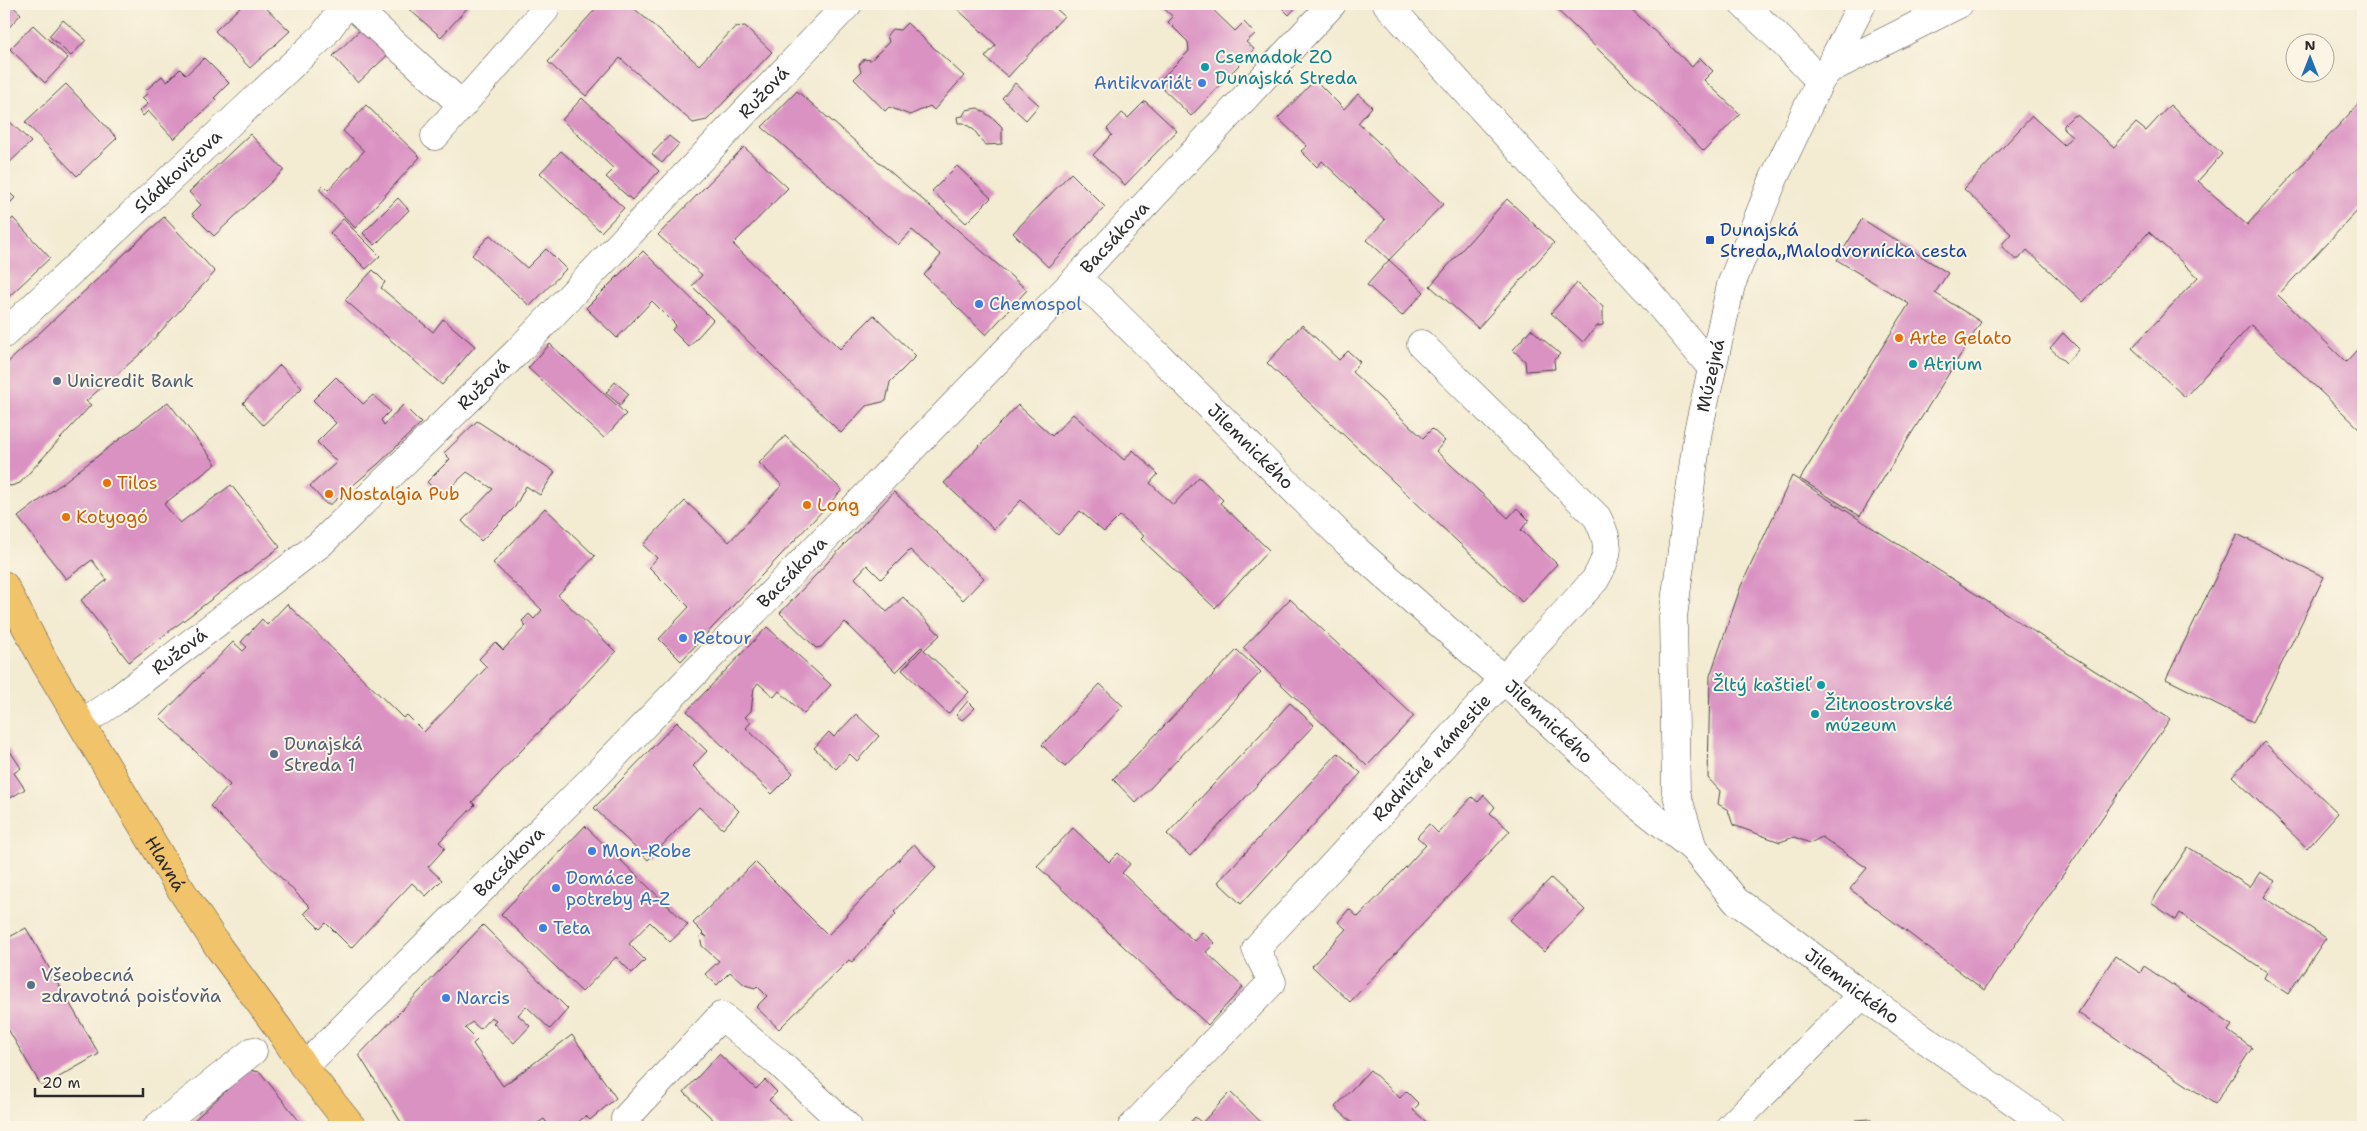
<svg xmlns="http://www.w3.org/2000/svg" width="2367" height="1131" viewBox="0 0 2367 1131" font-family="'Shantell Sans',sans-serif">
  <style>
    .building { fill: #da92c3 }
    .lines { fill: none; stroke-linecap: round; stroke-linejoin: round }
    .minor-casing { stroke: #494844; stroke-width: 29 }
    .major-casing { stroke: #494844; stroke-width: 29 }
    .minor { stroke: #fff; stroke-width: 28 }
    .major { stroke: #f1c36a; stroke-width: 28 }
    .culture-dot { fill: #0f9aa8; stroke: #fcf5e5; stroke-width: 2 }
    .shop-dot { fill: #3f7fe0; stroke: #fcf5e5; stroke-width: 2 }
    .transit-dot { fill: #1a4fb4; stroke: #fcf5e5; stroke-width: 2 }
    .food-dot { fill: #e8710a; stroke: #fcf5e5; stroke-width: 2 }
    .service-dot { fill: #5c6f8a; stroke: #fcf5e5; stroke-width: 2 }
    .labels { text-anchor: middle; stroke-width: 4; stroke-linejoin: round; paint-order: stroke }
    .culture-label { font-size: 18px; fill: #0d838f; stroke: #fcf5e5; text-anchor: start }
    .shop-label { font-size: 18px; fill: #366cbe; stroke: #fcf5e5; text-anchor: start }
    .street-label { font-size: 18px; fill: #2b2b2b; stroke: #fcf5e5 }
    .transit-label { font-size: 18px; fill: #164399; stroke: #fcf5e5; text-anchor: start }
    .food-label { font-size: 18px; fill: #c56008; stroke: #fcf5e5; text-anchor: start }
    .service-label { font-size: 18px; fill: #4e5e75; stroke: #fcf5e5; text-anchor: start }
  </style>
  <rect width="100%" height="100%" fill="#fcf5e5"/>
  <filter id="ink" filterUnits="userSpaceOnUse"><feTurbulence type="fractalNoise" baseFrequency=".02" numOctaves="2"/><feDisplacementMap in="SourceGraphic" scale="10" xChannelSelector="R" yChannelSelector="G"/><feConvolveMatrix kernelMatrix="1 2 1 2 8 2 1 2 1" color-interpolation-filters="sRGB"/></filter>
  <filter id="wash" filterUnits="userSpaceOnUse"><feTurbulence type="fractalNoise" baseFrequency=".0096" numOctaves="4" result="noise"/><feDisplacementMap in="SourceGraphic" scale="20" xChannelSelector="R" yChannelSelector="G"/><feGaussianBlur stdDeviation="1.12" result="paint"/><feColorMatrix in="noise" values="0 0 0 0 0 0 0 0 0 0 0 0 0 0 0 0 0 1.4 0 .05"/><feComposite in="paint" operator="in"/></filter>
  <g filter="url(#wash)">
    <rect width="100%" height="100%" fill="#f3ebd2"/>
    <g id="blocks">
      <path class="building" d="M4 4H10L21 14 4 33Z
        M243 4H262L290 31 250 68 215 31Z
        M403 4H471L441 37Z
        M600 4H629L699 65 735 27 745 26 772 52 707 120 693 123 620 58 586 96 548 62Z
        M952 4H1051L1064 16 1008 77 985 57 996 45Z
        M1159 4H1207L1235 31 1244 22 1255 34 1246 42 1254 49 1191 116 1157 83 1189 51 1188 42 1168 22 1173 17Z
        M1278 4H1299L1289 15Z
        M1551 4H1626L1692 67 1700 58 1713 71 1704 80 1740 114 1704 151Z
        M63 20 86 40 71 56 49 36Z
        M907 23 964 76 934 110 930 106 910 115 889 107 885 111 854 79 861 72 859 65 864 59 871 60 889 42 887 35 892 29 900 30Z
        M33 25 68 58 45 83 10 49Z
        M360 30 392 51 358 83 333 56Z
        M204 58 229 83 214 98 216 100 174 139 148 111 143 116 139 111 148 104 142 98 147 94 145 91 162 76 167 82 180 69 186 75Z
        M1315 80 1344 109 1358 94 1372 107 1358 123 1443 204 1389 260 1367 240 1385 220 1322 161 1317 167 1301 151 1307 146 1278 118Z
        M1015 83 1039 105 1026 120 1002 98Z
        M66 84 117 138 77 176 25 122Z
        M797 91 1027 290 986 335 924 275 941 255 912 230 898 245 762 127Z
        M582 98 659 171 632 200 606 177 614 169 562 120Z
        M2363 99V205L2278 295 2346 362 2363 343V432L2251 325 2185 397 2132 348 2198 277 2149 232 2083 302 2027 250 2019 259H2015L2002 247 2003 243 2011 234 1964 189 2032 116 2064 145 2072 136 2064 129V125L2073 116 2077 115 2114 147 2136 123 2146 131 2170 105 2222 154 2198 181 2247 225Z
        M1145 101 1177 131 1125 185 1093 155 1112 135 1107 129 1122 113 1128 118Z
        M366 105 420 157 355 228 319 189 323 185 328 190 364 151 343 131Z
        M978 108 994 119 1002 127V144L985 145 974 130 964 123H958L957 117 963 116 966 110Z
        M4 116 31 142 4 168Z
        M250 134 284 170 214 236 192 214 201 205 189 192Z
        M669 136 679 144 662 163 652 154Z
        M744 147 788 188 733 244 840 349 874 315 916 356 890 382 886 401 866 406 841 433 692 286 702 275 658 235Z
        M561 151 624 208 601 232 540 173Z
        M957 166 991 198 966 223 932 191Z
        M1071 173 1105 207 1048 267 1013 233Z
        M4 187 15 198 4 209Z
        M398 198 409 210 375 245 363 233Z
        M1507 199 1554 243 1478 328 1430 286Z
        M164 217 215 272 139 355 86 401 91 405 20 483 11 486 7 485 4 482V366Z
        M13 218 50 258 4 301V226Z
        M343 219 380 256 366 269 330 233Z
        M1862 219 1948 273 1935 293 1981 322 1860 516 1800 479 1909 304 1837 260Z
        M490 235 527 268 546 249 566 269 530 306 472 255Z
        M643 251 713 320 689 347 672 330 676 325 652 301 617 338 586 308Z
        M1389 260 1424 292 1402 316 1367 285Z
        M373 270 385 282 381 288 433 332 443 319 475 346 442 385 345 300Z
        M1577 283 1603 307V325L1597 326 1583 342 1551 313Z
        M1302 325 1339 360 1348 351 1360 362 1352 372 1423 438 1432 429 1445 441 1436 451 1508 518 1517 508 1529 520 1521 530 1557 564 1522 602 1267 363Z
        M1531 329 1560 354 1554 360 1555 369 1526 371 1525 361 1513 350Z
        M2063 333 2079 349 2066 363 2050 348Z
        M550 344 626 414 604 438 528 368Z
        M280 365 302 388 263 425 243 403Z
        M336 377 363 404 373 395 390 411 381 420 384 425 403 405 421 423 378 464 331 504H326L310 486 337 462 317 442 336 423 313 400Z
        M615 382 629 394 620 405 606 393Z
        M168 402 216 464 164 504 172 514 180 523 231 485 280 547 129 662 81 600 107 580 92 560 66 579 18 517Z
        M1018 405 1052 436 1073 414 1124 460 1133 450 1158 474 1150 483 1173 505 1199 477 1223 500 1220 503 1269 550 1215 608 1141 539 1144 536 1120 516 1104 532 1080 511 1058 535 1021 500 994 529 944 483Z
        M477 421 555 472 540 495 526 486 515 507 481 541 462 521 493 489 467 472 441 496 427 482 450 459 444 453Z
        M785 436 842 490 681 661 659 639 689 607 649 567 657 558 643 545 685 501 729 542 782 485 759 463Z
        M1792 476 2170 719 1984 990 1850 889 1867 868 1822 837 1810 843 1794 837 1780 842 1733 825 1728 810 1718 804 1720 791 1708 778 1710 676 1741 586Z
        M894 492 984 578 963 600 910 550 881 579 867 565 855 578 887 612 903 597 940 635 924 650 969 692 948 714 902 670 923 648 921 647 896 672 845 622 821 647 816 648 780 613Z
        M545 508 595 556 558 595 616 652 472 802 475 805 439 842 445 848 428 867 442 880 426 896 412 883 351 948 326 923 320 929 304 913 310 907 210 806 230 785 160 717 233 642 243 651 247 647 241 642 262 619 267 625 287 604 403 718 407 715 424 732 487 667 479 659 495 642 503 650 526 626 522 621 529 614 534 619 542 610 493 563Z
        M2237 534 2324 577 2253 722 2166 679Z
        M1290 599 1414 716 1367 766 1243 648Z
        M767 627 831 685 804 714 779 691 774 697 758 683 754 688 751 711 745 717 751 722 746 728 793 773 772 794 687 711Z
        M1237 650 1261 672 1136 803 1113 779Z
        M1100 684 1123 706 1065 767 1042 745Z
        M968 701 975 708 962 720 956 715Z
        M1290 703 1314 725 1190 856 1167 834Z
        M856 714 879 736 857 761 850 754 836 769 814 748 829 732 834 737Z
        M677 722 707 751 693 766 739 811 723 829 699 807 648 860 594 808Z
        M2264 742 2338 813 2307 848 2232 776Z
        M8 748 21 768 14 773 25 789 4 802V751Z
        M1338 753 1361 773 1241 904 1218 882Z
        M1484 795 1495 807 1490 813 1510 831 1350 1002 1312 966 1346 929 1338 922 1349 909 1358 917 1392 882 1426 845 1417 837 1429 824 1438 833 1472 797 1478 802Z
        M585 826 688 925 670 942 650 922 629 944 645 960 632 973 616 957 582 992 501 914Z
        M1073 828 1109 862 1118 853 1130 864 1122 873 1194 941 1202 932 1215 943 1206 952 1243 987 1208 1025 1037 866Z
        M914 844 936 868 894 912 896 914 852 962 849 960 779 1029 756 1007 767 996 757 986 755 988 745 985 730 972 717 985 705 974 719 961 702 946 700 936 702 934 707 937 693 923 755 862 828 935Z
        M2188 847 2250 887 2260 872 2275 881 2264 897 2326 938 2288 994 2264 978 2267 972 2180 913 2176 920 2151 903Z
        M1551 878 1585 910 1544 952 1510 920Z
        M483 925 568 1009 550 1029 526 1006 518 1015 530 1026 514 1043 493 1023 496 1020 491 1017 480 1029 472 1022 465 1028 477 1040 473 1044 503 1086 572 1035 616 1098 590 1120 586 1116 571 1127H550L544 1119 532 1127H404L359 1055Z
        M26 928 99 1054 42 1087 8 1029 4 1032V940Z
        M2115 956 2140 973 2144 966 2232 1025 2228 1031 2252 1048 2215 1104 2078 1013Z
        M719 1054 756 1089 765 1080 777 1092 769 1100 797 1127H721L684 1092Z
        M248 1070 260 1072 304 1127H187Z
        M1370 1070 1400 1098 1406 1091 1419 1104 1413 1110 1432 1127H1357L1335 1107Z
        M1230 1092 1266 1127H1186L1195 1117 1202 1123Z
        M1871 1119 1872 1123 1877 1127H1854L1856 1120Z"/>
    </g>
  </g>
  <g filter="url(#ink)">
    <use href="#blocks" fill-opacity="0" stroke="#494844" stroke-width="1"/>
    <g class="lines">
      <defs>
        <g id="minor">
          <path d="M351 4 462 105"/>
          <path d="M1387 4 1646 289 1711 367"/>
          <path d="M1743 4 1780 39 1820 81"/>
          <path d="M1828 70 1862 4"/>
          <path d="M435 136 545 10"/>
          <path id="s1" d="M1076 279 1100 298 1347 542 1504 680 1637 804 1693 848 1736 901 1778 930 1862 995 2050 1127"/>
          <path id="s2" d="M4 334 323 36 346 4"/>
          <path id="s3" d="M82 723 115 701 320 544 518 351 848 4"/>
          <path id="s4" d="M1693 848 1676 792 1673 617 1698 431 1731 285 1774 178 1820 81 1828 70 1959 4"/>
          <path id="s5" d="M304 1067 589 782 1076 279 1332 4"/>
          <path d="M157 1127 253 1051"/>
          <path d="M627 1127 625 1119 721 1016 779 1063 848 1127"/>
          <path id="s6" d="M1132 1127 1272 982 1256 949 1595 580C1610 554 1611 544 1597 517L1421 344"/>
          <path d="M1730 1127 1862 995"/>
        </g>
        <g id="major">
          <path id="s7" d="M4 585 45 663 176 882 219 948 279 1029 304 1067 352 1127"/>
        </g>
      </defs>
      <use href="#minor" class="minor-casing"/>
      <use href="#major" class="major-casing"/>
      <use href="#minor" class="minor"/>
      <use href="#major" class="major"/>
    </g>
  </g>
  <g class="culture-dot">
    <circle cx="1205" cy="67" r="5"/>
    <circle cx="1913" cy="364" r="5"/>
    <circle cx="1821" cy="685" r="5"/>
    <circle cx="1815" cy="714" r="5"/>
  </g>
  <g class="shop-dot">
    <circle cx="1202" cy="83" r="5"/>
    <circle cx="979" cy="304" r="5"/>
    <circle cx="683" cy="638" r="5"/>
    <circle cx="592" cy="851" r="5"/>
    <circle cx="556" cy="888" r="5"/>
    <circle cx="543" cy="928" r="5"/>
    <circle cx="446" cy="998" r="5"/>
  </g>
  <rect class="transit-dot" x="1705" y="235" width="10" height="10" rx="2.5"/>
  <g class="food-dot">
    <circle cx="1899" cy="338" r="5"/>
    <circle cx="107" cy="483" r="5"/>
    <circle cx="329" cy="494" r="5"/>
    <circle cx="807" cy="505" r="5"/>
    <circle cx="66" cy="517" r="5"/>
  </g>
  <g class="service-dot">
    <circle cx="57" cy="381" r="5"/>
    <circle cx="274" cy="754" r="5"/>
    <circle cx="31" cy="985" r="5"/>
  </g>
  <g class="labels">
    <g class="culture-label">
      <text x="1215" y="63">Csemadok ZO<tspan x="1215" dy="21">Dunajská Streda</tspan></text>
      <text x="1923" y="370">Atrium</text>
      <text x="1811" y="691" text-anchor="end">Žltý kaštieľ</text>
      <text x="1825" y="710">Žitnoostrovské<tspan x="1825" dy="21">múzeum</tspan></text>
    </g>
    <g class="shop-label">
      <text x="1192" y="89" text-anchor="end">Antikvariát</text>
      <text x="989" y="310">Chemospol</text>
      <text x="693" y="644">Retour</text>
      <text x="602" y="857">Mon-Robe</text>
      <text x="566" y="884">Domáce<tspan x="566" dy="21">potreby A-Z</tspan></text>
      <text x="553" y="934">Teta</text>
      <text x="456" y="1004">Narcis</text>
    </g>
    <g class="street-label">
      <text dy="6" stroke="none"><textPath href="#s3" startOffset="931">Ružová</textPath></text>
      <text dy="6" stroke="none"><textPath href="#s2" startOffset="238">Sládkovičova</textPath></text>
      <text dy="6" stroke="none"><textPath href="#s5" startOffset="1160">Bacsákova</textPath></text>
      <text dy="6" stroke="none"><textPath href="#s4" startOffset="478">Múzejná</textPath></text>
      <text dy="6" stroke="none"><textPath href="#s3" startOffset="526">Ružová</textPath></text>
      <text dy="6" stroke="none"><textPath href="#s1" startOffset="242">Jilemnického</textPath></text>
      <text dy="6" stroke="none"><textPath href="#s5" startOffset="695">Bacsákova</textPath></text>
      <text dy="6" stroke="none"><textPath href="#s3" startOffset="121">Ružová</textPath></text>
      <text dy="6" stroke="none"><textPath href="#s1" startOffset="648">Jilemnického</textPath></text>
      <text dy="6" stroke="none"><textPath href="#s6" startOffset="498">Radničné námestie</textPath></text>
      <text dy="6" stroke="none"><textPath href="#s5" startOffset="290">Bacsákova</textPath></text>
      <text dy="6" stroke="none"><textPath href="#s7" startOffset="322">Hlavná</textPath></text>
      <text dy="6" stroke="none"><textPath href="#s1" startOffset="1052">Jilemnického</textPath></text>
    </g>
    <g class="transit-label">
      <text x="1720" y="236">Dunajská<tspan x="1720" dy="21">Streda,,Malodvornícka cesta</tspan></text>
    </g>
    <g class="food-label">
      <text x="1909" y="344">Arte Gelato</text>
      <text x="117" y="489">Tilos</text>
      <text x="339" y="500">Nostalgia Pub</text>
      <text x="817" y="511">Long</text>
      <text x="76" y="523">Kotyogó</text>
    </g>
    <g class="service-label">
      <text x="67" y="387">Unicredit Bank</text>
      <text x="284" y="750">Dunajská<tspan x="284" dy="21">Streda 1</tspan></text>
      <text x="41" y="981">Všeobecná<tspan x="41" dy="21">zdravotná poisťovňa</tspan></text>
    </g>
  </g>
  <rect width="2367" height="1131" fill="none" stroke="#fcf5e5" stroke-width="20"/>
  <g transform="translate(2310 58)"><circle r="24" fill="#fcf5e5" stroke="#a8a49b"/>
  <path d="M0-4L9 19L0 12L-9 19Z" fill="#1f6fb2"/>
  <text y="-8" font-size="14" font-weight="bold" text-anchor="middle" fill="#2b2b2b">N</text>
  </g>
  <path d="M35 1088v8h108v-8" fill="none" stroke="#2b2b2b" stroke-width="2.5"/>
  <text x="42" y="1088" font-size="15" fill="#2b2b2b" stroke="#fcf5e5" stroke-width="4" paint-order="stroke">20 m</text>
</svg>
